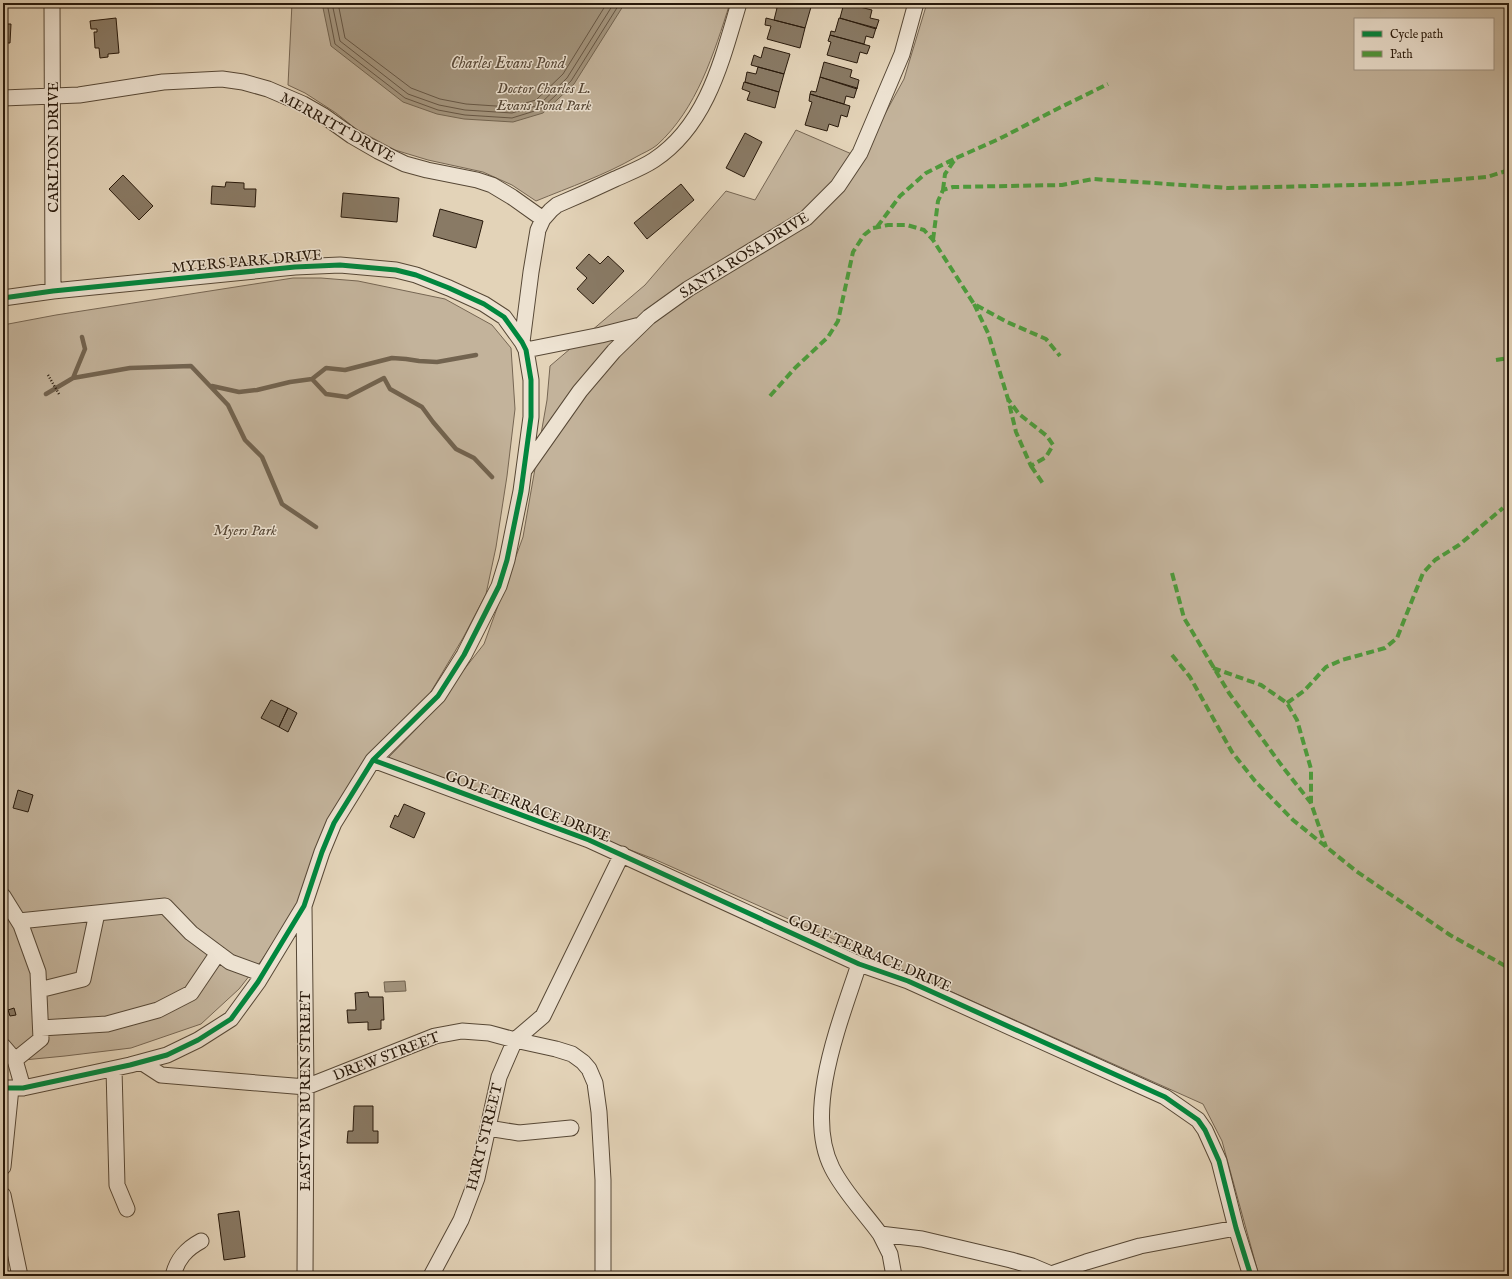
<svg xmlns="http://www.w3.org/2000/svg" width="1512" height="1279" viewBox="0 0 1512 1279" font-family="'IM FELL English',serif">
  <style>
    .green { fill: #c3b39b; stroke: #766653; fill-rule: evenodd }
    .water { fill: #a3947d; stroke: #72634f }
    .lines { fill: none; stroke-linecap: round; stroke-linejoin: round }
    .shore { stroke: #665644; stroke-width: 1 }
    .stream { stroke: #72634f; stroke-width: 4.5 }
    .building { fill: #897a65; stroke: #28190b }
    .minor-casing { stroke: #574836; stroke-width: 17 }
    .path { stroke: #28190b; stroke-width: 2.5; stroke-dasharray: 1 2; stroke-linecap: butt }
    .minor { stroke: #ede2d1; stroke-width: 15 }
    .quiet { stroke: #4e993b; stroke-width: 4; stroke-dasharray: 8 4; stroke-linecap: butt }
    .cycleway-casing { stroke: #ede2d1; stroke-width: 8 }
    .cycleway { stroke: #00873e; stroke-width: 5 }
    .labels { text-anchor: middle; stroke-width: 3; stroke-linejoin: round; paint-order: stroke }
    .park-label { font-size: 15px; font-style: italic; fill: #564736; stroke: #ede2d1 }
    .street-label { font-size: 15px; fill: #28190b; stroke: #ede2d1 }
    .water-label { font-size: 16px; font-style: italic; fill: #594a39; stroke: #ede2d1 }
  </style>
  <rect width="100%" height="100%" fill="#e3d3b8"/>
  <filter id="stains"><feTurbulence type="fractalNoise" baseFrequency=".005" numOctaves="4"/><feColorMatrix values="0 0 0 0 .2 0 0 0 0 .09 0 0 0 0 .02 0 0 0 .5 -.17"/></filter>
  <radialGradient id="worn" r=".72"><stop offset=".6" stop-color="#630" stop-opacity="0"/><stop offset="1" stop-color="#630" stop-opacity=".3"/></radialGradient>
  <path class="green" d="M292 3H730C714 53 697 109 657 145 651 150 643 153 636 157 605 175 570 187 536 201L512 185 483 172 428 160 395 150 356 129 336 113 305 93 288 85Z
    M927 3H1509V1276H1259L1222 1141 1203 1104 654 859 388 758 423 722 484 644 523 537 547 400 550 366 645 285 726 191 755 200 796 130 861 158 904 79ZM1355 19H1493V69H1355Z
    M293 278H321L358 281 445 299 492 325 511 348 515 409 507 476 496 547 486 594 463 638 426 700 381 745 298 905 261 961 239 989 201 1024 131 1048 65 1056 3 1062V325L56 315Z"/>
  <path class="water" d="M322 3H625L574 84 543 113 513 122 464 119 437 114 403 102 331 46Z
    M405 981 406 991 385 992 384 982Z"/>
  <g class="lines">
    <path class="shore" d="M327 3 335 44 405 98 438 110 465 115 512 118 541 109 571 81 620 3
      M332 3 340 41 408 94 439 105 465 110 512 113 539 105 567 78 614 3
      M338 3 345 38 411 88 440 99 466 104 511 107 536 100 563 74 607 3"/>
    <path class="stream" d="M73 378 85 349 82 337
      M312 379 326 394 347 397 384 378 390 389 422 407 433 422 456 449 474 458 492 477
      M212 386 239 392 257 390 290 382 312 379 326 368 345 370 392 358 406 359 419 361 437 362 476 355
      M46 394 73 378 130 368 191 366 228 405 245 440 262 457 282 504 316 527"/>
  </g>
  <path class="building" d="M770 3H797L811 7 805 28 774 20 777 8 769 6Z
    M797 3H812L811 7Z
    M844 3 872 10 870 18 879 20 876 29 840 18Z
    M116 18 119 53 108 54V57L100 58 99 48H95L94 32H97V29H91L90 21Z
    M766 18 805 28 800 48 767 39 771 26 765 25Z
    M839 18 876 28 873 38 866 36 864 44 830 35 831 31 835 32Z
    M3 24H11L10 43H3Z
    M830 35 870 46 867 54 860 52 857 63 827 55 831 42 828 41Z
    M764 47 790 54 784 74 751 65 754 55 761 58Z
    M824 62 852 70 850 77 859 80 857 89 820 77Z
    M758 67 784 74 779 92 745 82 747 72 756 74Z
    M820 77 857 88 854 98 846 96 844 104 810 94 811 91 816 92Z
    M744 82 779 92 775 108 747 100 750 92 742 89Z
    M810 94 850 106 847 117 841 115 838 127 829 124 827 131 805 125 812 102 809 101Z
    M745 133 762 142 744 177 726 168Z
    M3 147H5V172H3Z
    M123 175 153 206 139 220 109 189Z
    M226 182 244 183V189H256L255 207 211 204 212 186 225 187Z
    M681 184 694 200 647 239 634 223Z
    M343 193 399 198 397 222 341 217Z
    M440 209 483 221 476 248 433 236Z
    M589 254 600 264 608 256 624 271 593 304 577 289 587 278 576 268Z
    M271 700 288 708 279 727 261 718Z
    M288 708 297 713 288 732 279 727Z
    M18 790 33 795 28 812 13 808Z
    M404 804 425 813 414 838 390 827 395 815 398 817Z
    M368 992 369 997H383L384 1020H381V1029L368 1030V1022L348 1023 347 1010H356L355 993Z
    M14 1008 16 1015 10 1016 8 1010Z
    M354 1106H373V1131H378V1143H347L348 1131H353Z
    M239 1211 245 1257 224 1260 218 1214Z"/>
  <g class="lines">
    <defs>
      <path id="minor" d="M52 3 53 291
        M3 98 79 95 163 82 222 79 243 82 268 89 303 104 324 116 352 136 378 151 405 164 427 170 477 180 492 185 512 197 543 219
        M3 298 53 291 295 267 340 265 396 270 416 275 449 288 484 304 504 317 522 342 526 350 531 380V417L521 491 507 560 499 586 464 655 438 696 373 760 334 823 322 852 304 906 258 982 231 1019 198 1040 167 1055 130 1065 23 1088H3
        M522 342 531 272 538 230 543 219 551 210 557 205C576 197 596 188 615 179 628 173 642 168 654 160 707 125 722 60 739 3
        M526 350 601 335 640 325
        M525 469 580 391 614 351 649 317 688 289 806 218 838 186 860 153 902 54 916 3
        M373 760 589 840 859 964 908 981 1165 1097 1198 1120 1205 1130 1219 1161 1236 1228 1251 1276
        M3 896 21 925 38 972 41 1039 15 1060
        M304 907 306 1087 305 1276
        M19 921 165 906 191 933 230 962 263 974
        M859 964C841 1020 803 1111 832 1168 844 1192 864 1212 880 1234L922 1239 1011 1260 1032 1266 1051 1274 1086 1262 1140 1246 1236 1228
        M39 990 83 979 97 913
        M41 1028 107 1024 158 1010 191 993 218 953
        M3 1046 15 1060 23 1088
        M141 1062 161 1075 306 1087 435 1036 462 1031 489 1033 515 1040 556 1049 572 1054 583 1062 589 1069 595 1083 599 1112 603 1180V1276
        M114 1069 117 1185 127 1209
        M488 1128 519 1133 571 1128
        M3 1167 11 1088
        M3 1195 20 1276
        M880 1234 890 1254 894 1276
        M173 1276C177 1259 186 1249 201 1241
        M431 1276 461 1220 477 1178 499 1077 515 1040 543 1016 622 854"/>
    </defs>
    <use href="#minor" class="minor-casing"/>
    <path class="path" d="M48 375 59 394"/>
    <use href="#minor" class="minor"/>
    <path class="quiet" d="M943 190 945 174 956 158 999 139 1059 108 1108 84
      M877 227 900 196 926 173 954 159
      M933 240 938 201 943 190 953 187 1062 185 1093 179 1228 188 1400 184 1487 177 1509 170
      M974 304 988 333 1008 399 1016 432 1031 466 1046 457 1053 445 1047 436 1019 414 1008 399
      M1496 360 1509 358
      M770 396 795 368 828 337 838 321 853 252 864 235 873 228 888 225H907L924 230 933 240 974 304 1007 322 1046 339 1060 356
      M1031 466 1044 485
      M1172 573 1184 618 1229 693 1282 766 1311 803 1326 847
      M1172 655 1190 677 1232 752 1255 781 1293 820 1356 871 1450 935 1509 968
      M1213 668 1261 685 1287 703 1297 720 1311 769V803
      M1287 703 1304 691 1326 667 1342 660 1385 648 1397 638 1423 573 1435 560 1459 545 1503 508"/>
    <defs>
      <path id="cycleway" d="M3 298 53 291 295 267 340 265 396 270 416 275 449 288 484 304 504 317 522 342 526 350 531 380V417L521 491 507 560 499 586 464 655 438 696 373 760 334 823 322 852 304 906 258 982 231 1019 198 1040 167 1055 130 1065 23 1088H3
        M373 760 589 840 859 964 908 981 1165 1097 1198 1120 1205 1130 1219 1161 1236 1228 1251 1276"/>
    </defs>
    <use href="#cycleway" class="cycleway-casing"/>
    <use href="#cycleway" class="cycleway"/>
  </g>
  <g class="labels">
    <g class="park-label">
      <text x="544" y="93">Doctor Charles L.<tspan x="544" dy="17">Evans Pond Park</tspan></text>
      <text x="245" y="535">Myers Park</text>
    </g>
    <g class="street-label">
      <text transform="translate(338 127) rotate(29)" y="5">MERRITT DRIVE</text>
      <text transform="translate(53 147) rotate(-90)" y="5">CARLTON DRIVE</text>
      <text transform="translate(744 255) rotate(-32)" y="5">SANTA ROSA DRIVE</text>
      <text transform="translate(247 261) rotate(-5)" y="5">MYERS PARK DRIVE</text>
      <text transform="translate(528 806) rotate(21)" y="5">GOLF TERRACE DRIVE</text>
      <text transform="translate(870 953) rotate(23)" y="5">GOLF TERRACE DRIVE</text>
      <text transform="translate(386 1056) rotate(-21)" y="5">DREW STREET</text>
      <text transform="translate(305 1091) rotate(-90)" y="5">EAST VAN BUREN STREET</text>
      <text transform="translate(484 1137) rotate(-76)" y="5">HART STREET</text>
    </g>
    <g class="water-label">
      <text x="508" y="68">Charles Evans Pond</text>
    </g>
  </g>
  <rect width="1512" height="1279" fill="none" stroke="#e3d3b8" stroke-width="16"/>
  <rect x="4" y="4" width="1504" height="1271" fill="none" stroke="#28190b" stroke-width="2"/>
  <rect x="8" y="8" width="1496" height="1263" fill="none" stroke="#28190b"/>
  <rect x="1354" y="18" width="140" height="52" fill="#ede2d1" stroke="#9e9282"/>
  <rect x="1362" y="31" width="20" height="6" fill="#00873e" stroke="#9e9282"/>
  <text x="1390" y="38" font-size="12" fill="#28190b">Cycle path</text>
  <rect x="1362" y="51" width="20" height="6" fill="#4e993b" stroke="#9e9282"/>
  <text x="1390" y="58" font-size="12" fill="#28190b">Path</text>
  <rect width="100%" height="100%" filter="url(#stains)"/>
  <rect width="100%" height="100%" fill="url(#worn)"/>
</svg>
